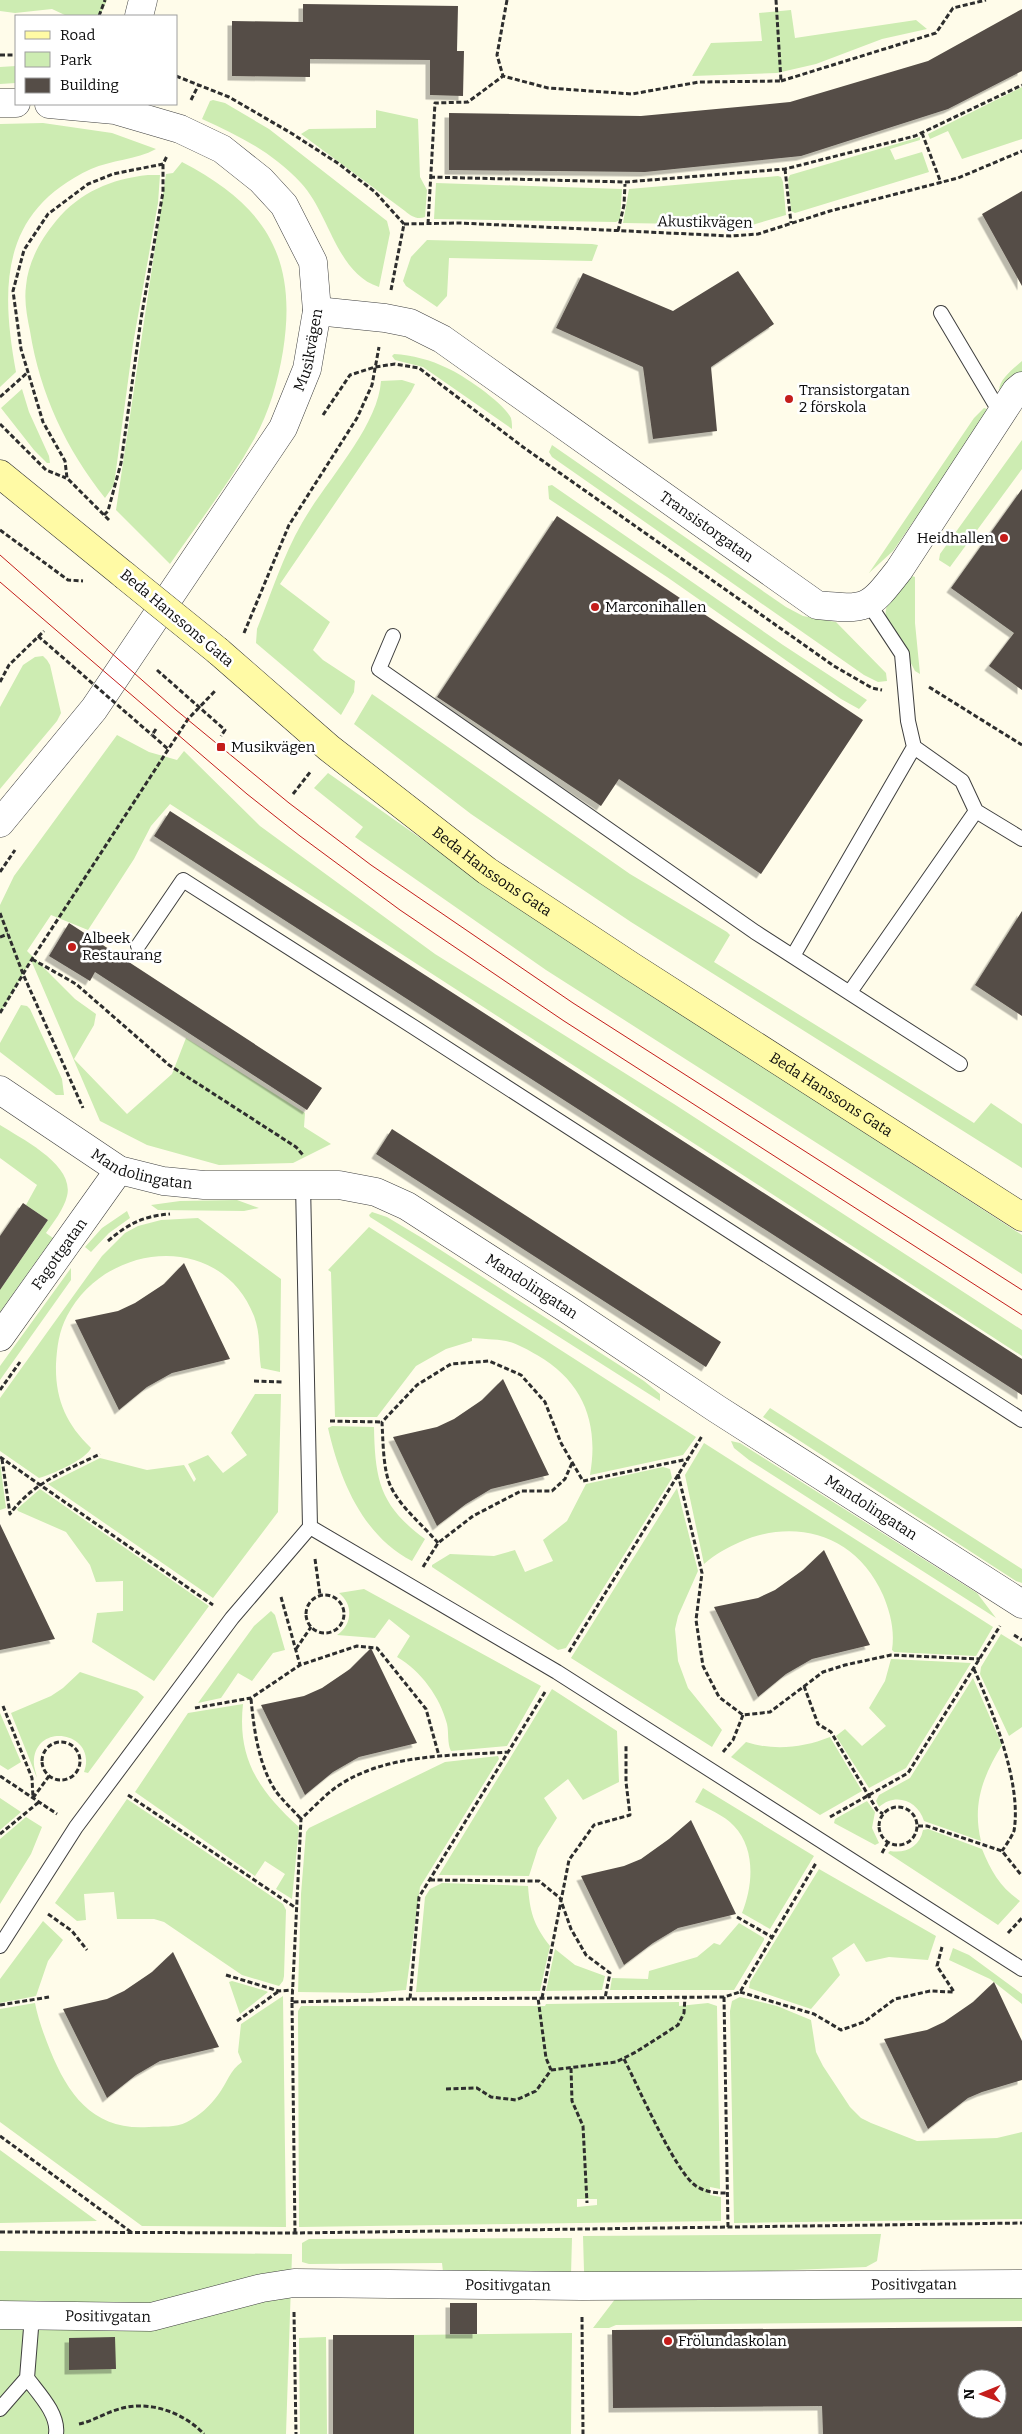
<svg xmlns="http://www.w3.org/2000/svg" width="1022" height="2434" viewBox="0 0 1022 2434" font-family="Bitter,serif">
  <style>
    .green { fill: #cdecb2; fill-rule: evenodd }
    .building { fill: #554d47; fill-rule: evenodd; filter: url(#shadow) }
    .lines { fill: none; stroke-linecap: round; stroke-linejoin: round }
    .lane-casing { stroke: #3f3f3f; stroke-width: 16 }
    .street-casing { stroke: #3f3f3f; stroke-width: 29 }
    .secondary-casing { stroke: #2e2e2e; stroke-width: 29 }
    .path { stroke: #2e2e2e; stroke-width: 3; stroke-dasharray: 5 2.5; stroke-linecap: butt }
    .lane { stroke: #fff; stroke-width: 14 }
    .street { stroke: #fff; stroke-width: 28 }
    .secondary { stroke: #fffaa5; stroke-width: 28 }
    .tram { stroke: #c41d1b; stroke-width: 1 }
    .secondary-bridge-casing { stroke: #2e2e2e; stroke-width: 29; stroke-linecap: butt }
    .path-bridge { stroke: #2e2e2e; stroke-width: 3; stroke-dasharray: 5 2.5; stroke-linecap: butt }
    .secondary-bridge { stroke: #fffaa5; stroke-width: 28 }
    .poi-dot { fill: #c41d1b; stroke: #fff; stroke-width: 2 }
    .labels { text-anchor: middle; stroke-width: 5; stroke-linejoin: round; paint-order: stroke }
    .street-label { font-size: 15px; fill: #0c0c0c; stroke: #fff }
    .poi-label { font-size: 15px; fill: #0c0c0c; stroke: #fff; text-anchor: start }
  </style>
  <defs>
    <filter id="shadow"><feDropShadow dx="-4.5" dy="4.5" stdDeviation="0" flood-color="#0004"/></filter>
  </defs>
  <rect width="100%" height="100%" fill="#fffcea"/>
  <path class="green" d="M0 0H107L100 16H67L52 9 15 13 0 11Z
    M791 10 795 38 916 20 927 29 882 39 816 64 777 73 692 76 711 43 762 41 759 13Z
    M16 66V83L0 84V67Z
    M1022 87V139L962 159 948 131 930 139 928 134Z
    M213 100 225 103 269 129 387 221 390 233 379 287C336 273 330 214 301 183 273 153 240 136 202 119L210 101Z
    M376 110 418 119 420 177 427 190 425 217C417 220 411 216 405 211L301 134 309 129 376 128Z
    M43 123 112 133 156 149C136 160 111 160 91 169 1 211 0 285 16 372L0 387V124Z
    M920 137V140L890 149 895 160 922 152 929 172 795 213 791 211 788 179 790 175Z
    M182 162C265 205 298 257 283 351 278 381 269 414 253 441 229 484 198 523 170 564L116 510 166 174 173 173Z
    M148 175H160L158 203 133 344 114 485 105 498C66 449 40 394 30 331 27 316 24 301 26 286 28 262 41 239 56 221 80 192 111 179 148 175Z
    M778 176 781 177 783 182 786 215 752 225 623 223 629 189Z
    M436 183 622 189 620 220 616 222 434 219Z
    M427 240 592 244 598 245 592 261 449 258 447 296 437 307 406 286 403 281 411 257Z
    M394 354C412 355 431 360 447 368 463 375 503 402 511 418 512 422 512 426 512 429L423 367 395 360 392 356Z
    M1022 361V373L1002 394 999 391C999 379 1013 369 1022 361Z
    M402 380 415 384 411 392 280 584 330 622 313 650 323 660 355 681 354 692 341 715 256 643 257 629C271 594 283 556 302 523 325 482 378 427 381 381Z
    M22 389 29 412 49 456 50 463H47L34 450 1 408Z
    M984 408 990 410 893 551 869 573 974 418Z
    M1022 440V469L950 567 939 560 940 554Z
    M552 445 786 607 803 616 836 622 886 673 887 681 878 682 864 675 552 457 549 452Z
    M552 485 783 645 867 700 859 709 841 699 667 577 549 499 548 486Z
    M912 576 915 577V623L920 674 915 671C895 629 862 617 912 576Z
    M43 656 47 660 50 665 61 713 57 721 0 789V707L23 665 35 657Z
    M372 694 630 874 727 932 730 935 714 962 974 1123 991 1103 1022 1124V1168L631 922 543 863 471 814 354 724Z
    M117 735 149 752 177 760 184 751 260 826 435 954 674 1104 1022 1330V1356L170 804 151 826 134 859 88 930 51 915 27 951 75 999 96 1014 94 1025 74 1059 127 1114 172 1074 186 1038 305 1113 304 1127 331 1144 293 1163 219 1165 147 1145 100 1121 31 960 0 1014V905L14 876Z
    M328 773 541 923 1022 1235V1274L546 970 355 837 363 827 314 788Z
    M21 1005 27 1006 30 1009 62 1079 64 1095H56L0 1052V1043Z
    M0 1125C22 1139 75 1165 67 1196 64 1209 53 1223 46 1233L53 1238 0 1312V1290L48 1220 26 1205 37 1185 0 1158Z
    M237 1200 259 1208 244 1211 158 1210 151 1205 180 1201Z
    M127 1211 130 1218 109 1233 91 1252 85 1247 102 1228Z
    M372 1212 387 1217 422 1238 644 1381 660 1394V1401L370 1217 369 1215Z
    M198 1218 281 1279 280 1372 261 1368C258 1349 261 1335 254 1316 220 1230 105 1242 67 1316 59 1331 57 1347 56 1364 55 1399 66 1424 91 1448 87 1459 51 1475 39 1478L0 1451V1398L102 1256 125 1233 138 1226 161 1220Z
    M369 1227 696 1437 683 1455 590 1475C599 1424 584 1382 537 1355 528 1350 517 1343 506 1341 495 1339 483 1339 472 1338V1341L446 1349 416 1366 377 1417H335L331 1272 328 1270Z
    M71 1268V1280L0 1380V1366Z
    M255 1394H281L278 1512 213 1598 48 1484 100 1458 147 1470 184 1465 194 1482 196 1479 188 1464 208 1455 223 1473 247 1455 231 1433Z
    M770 1408 1022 1569V1583L1016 1581 763 1417Z
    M332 1426 374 1427C375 1480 380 1506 425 1539L412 1561C362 1535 340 1480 328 1428Z
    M731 1441 740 1443 977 1593 996 1618 749 1460 734 1448Z
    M704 1443 993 1627 976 1656 894 1652 892 1650C895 1630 890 1612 883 1595 857 1536 797 1517 740 1542 727 1548 715 1554 704 1564L685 1475Z
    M0 1462 6 1508 0 1510Z
    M663 1467 670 1469 672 1478 566 1648 558 1650 432 1567V1565L450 1554 494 1556 515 1550 525 1572 553 1561 543 1540 567 1521 586 1484Z
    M677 1488 698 1571 678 1616 675 1629 678 1661 688 1688 722 1730 712 1747 571 1658Z
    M40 1489 209 1606 154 1681 92 1642 97 1613 123 1611V1581L96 1582 90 1565 66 1532 18 1511 17 1509Z
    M364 1589 541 1686 507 1746 451 1751C447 1743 449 1733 447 1724 440 1697 421 1671 397 1657L410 1636 389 1619 375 1638 337 1635C352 1625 354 1605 339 1593Z
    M271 1611 275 1615 285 1650 273 1653 252 1681 238 1673 221 1698 198 1703 254 1626Z
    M1001 1634 1022 1647V1727L1009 1736 980 1674 981 1667Z
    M891 1659 971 1663 906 1768 869 1788 836 1736 845 1729 862 1746 886 1726 869 1708 885 1681Z
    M80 1672 137 1691 144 1697 88 1773 84 1772C98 1733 38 1721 34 1759 33 1766 36 1772 37 1778L11 1713 51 1696 63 1688Z
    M973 1678 1002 1745C983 1776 972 1804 981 1841L924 1821C918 1801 896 1792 879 1807L876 1801 879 1795 910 1778Z
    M552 1689 617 1731 619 1782 583 1800 568 1779 544 1798 557 1818 538 1848 529 1876 439 1875Z
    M243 1704C237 1759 259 1791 299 1827L292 1899 276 1889 285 1874 265 1861 255 1876 135 1792 188 1713Z
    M0 1713 21 1762 8 1770 0 1765Z
    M830 1737 862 1791 820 1815 731 1757 746 1742C774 1751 802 1748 830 1737Z
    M498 1756 499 1759 420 1887 406 1990 370 1993 298 1992 301 1894 306 1832 309 1828 445 1762Z
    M703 1788 814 1856 770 1929 742 1913C753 1886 756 1849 734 1826 724 1815 708 1809 695 1802Z
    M0 1798 21 1812 0 1830Z
    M127 1799 283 1904 286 1910 284 1976 283 1981 279 1986 242 1975 164 1922 154 1919H117L114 1892 84 1894 86 1920 77 1921 55 1903Z
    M867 1801 875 1812 872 1828 879 1843 875 1845 834 1823 835 1819Z
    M26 1817 42 1827 31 1854 0 1904V1839Z
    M928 1829 982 1849C991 1871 1000 1887 1020 1901L998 1925 888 1853 890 1851C906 1854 920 1846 923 1830Z
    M819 1869 936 1936 928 1960 889 1957 866 1962 854 1943 832 1958 840 1975 811 2009 749 1988 750 1982Z
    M442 1883 528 1886C530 1912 533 1924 550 1946L540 1991 416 1992 425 1897 430 1889Z
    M43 1921 63 1940 48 1961 36 1996 0 2003V1979Z
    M739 1923 764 1938V1940L734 1990H610L612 1978 648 1979 649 1971 697 1957 714 1943 720 1945Z
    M953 1948 969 1955 1022 1994V2004L990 1979 949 1960Z
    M555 1949 575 1965 605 1976 602 1990 546 1991Z
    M232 1981 266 1991 268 1992 240 2014 229 1982Z
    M283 1996 286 2227 142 2226 0 2122V2009L35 2003C38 2019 44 2035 50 2050 69 2097 95 2131 149 2127 162 2126 175 2128 187 2122 199 2116 210 2106 218 2095 227 2083 230 2070 242 2062L238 2052 241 2024Z
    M740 1997 777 2006 811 2020 816 2052 823 2066 850 2107 861 2118 871 2123 917 2141 997 2138 1022 2132V2219L734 2223 730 2011 732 2001Z
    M679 2002V2006L708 2003 717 2006 720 2189 710 2187V2195L721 2197V2221L299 2227 298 2011 301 2006H545L546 2004ZM577 2199H597V2205L577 2207Z
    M0 2150 97 2221 0 2223Z
    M881 2234 877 2261 866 2267 593 2278 585 2275 584 2271 583 2236Z
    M572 2238 571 2275 443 2272 442 2263 309 2264 302 2262V2243L309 2239Z
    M0 2251 292 2254 286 2434H0Z
    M1022 2292V2321L616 2325 609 2328H593L619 2294Z
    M572 2333 571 2434H414V2335Z
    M326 2337 327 2434H300L299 2338Z"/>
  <path class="building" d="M303 4 458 6 457 51H464L463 96 430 95V60L310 59V77L232 76V21L303 22Z
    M1022 9V71L948 109 801 156 645 172 449 170V113L641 116 790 102 928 61Z
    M1022 191V286L982 214Z
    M738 271 774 324 711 367 717 431 653 439 643 367 556 328 583 273 673 311Z
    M1022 489V690L989 666 1014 633 951 588Z
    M557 516 863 720 761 874 619 779 601 806 437 697Z
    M170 811 1022 1359V1395L154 836Z
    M1022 911V1016L975 985Z
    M69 923 322 1088 307 1110 95 972 90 981 49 956Z
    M392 1129 721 1342 706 1367 376 1154Z
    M23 1203 48 1220 0 1290V1236Z
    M184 1263 230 1359 172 1373 147 1387 119 1410 75 1320 118 1311 135 1303 164 1284Z
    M503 1379 549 1475 491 1489 466 1504 437 1526 393 1437 437 1427 454 1419 482 1400Z
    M0 1524 55 1639 0 1650Z
    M824 1550 870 1645 812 1659 786 1674 758 1697 714 1607 758 1598 775 1590 803 1570Z
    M371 1648 417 1743 359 1757 333 1772 305 1795 261 1705 304 1696 322 1688 350 1669Z
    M691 1820 736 1914 678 1928 653 1943 624 1965 581 1876 624 1866 641 1859 669 1839Z
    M173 1952 219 2047 160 2061 136 2075 107 2098 63 2009 107 1999 124 1991 152 1972Z
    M994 1982 1022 2041V2080L982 2092 968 2098 928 2129 884 2039 927 2030 944 2022 973 2002Z
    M450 2303H477V2334H450Z
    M1022 2327V2434H823L822 2406 613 2408 612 2330ZM967 2379H997V2409H967Z
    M333 2335H414V2434H333Z
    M115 2337 116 2369 69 2370V2338Z"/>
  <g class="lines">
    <defs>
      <path id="lane" d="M941 313 1001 414
        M869 604 902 654 908 721 914 747 962 781 976 811 1022 839
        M393 636 379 669 755 932 960 1064
        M138 946 183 880 412 1026 1022 1420
        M793 956 914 747
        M850 992 976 811
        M303 1184 310 1527 557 1672 1022 1969
        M0 1946 76 1827 232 1618 310 1527
        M27 2378C38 2393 59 2414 56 2434
        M0 2409 27 2378 32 2316"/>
      <g id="street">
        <path d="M139 16 143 0"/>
        <path d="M0 103H16"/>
        <path id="s1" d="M317 311 385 318 410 323 442 339 817 605C867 610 868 610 899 570L1016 391 1022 386"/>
        <path id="s2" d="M0 823 94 709 283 428 307 369 317 311 313 262 284 205 261 180 222 149 180 129 115 110 49 104"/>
        <path id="s3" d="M0 1090 119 1170 163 1181 204 1185H339L376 1192 407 1206 567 1309 717 1409 1022 1604"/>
        <path id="s4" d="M0 1337 119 1170"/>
        <path id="s5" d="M0 2315 151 2317 262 2288 294 2283 582 2286 1022 2284"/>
      </g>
      <g id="secondary">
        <path d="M0 474 124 575"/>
        <path id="s6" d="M218 651 329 748 487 871 631 966 1022 1217"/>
      </g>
    </defs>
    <use href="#lane" class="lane-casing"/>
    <use href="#street" class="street-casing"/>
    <use href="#secondary" class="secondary-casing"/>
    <path class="path" d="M507 0 497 55 503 76 548 88 632 94 699 82 781 81 776 0
      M99 16 105 0
      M0 55H16
      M176 76 229 97 291 133 339 164 375 192 404 224
      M781 81 936 33 953 8 986 0
      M191 100 199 84
      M922 133 941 183
      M785 169 791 223
      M430 177 626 182 785 169 915 136 1022 85
      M404 224 460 223 731 236 758 234 830 211 958 178 1022 151
      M428 224 435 103 468 102 503 76
      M618 231 624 205 625 184
      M391 290 404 224
      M0 397 28 372
      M323 415 350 375 375 367 395 364 419 368 523 447 834 666 872 688 882 690
      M0 424 46 470 66 478
      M104 515 108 511 121 463 141 319 163 192V164
      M109 520 67 478 65 461 43 422 21 349 13 291 24 250 48 214 88 184 113 174 163 164 167 156
      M0 530 68 580 83 581
      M244 633 289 525 357 418 372 385 379 347
      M157 670 225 730 221 736
      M0 682 9 665 44 631
      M929 687 1022 745
      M156 729 152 735 168 749
      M293 794 311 771
      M0 872 15 850
      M0 913 23 974 83 1108
      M0 937 8 934
      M32 959 76 984 169 1065 296 1147 303 1155
      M0 1013 32 959 188 719 216 690
      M108 1241C128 1224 143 1216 170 1214
      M254 1381 283 1382
      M0 1390 20 1362
      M330 1421 382 1422
      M0 1457 213 1605
      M2 1459 10 1514C32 1483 67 1470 100 1454
      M678 1474 702 1573 696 1620 703 1666 719 1697 743 1715 770 1712 823 1672 845 1665 891 1655 980 1659
      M438 1543C423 1525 401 1508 391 1487 383 1471 383 1440 382 1422L417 1385 451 1364 489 1361 521 1375 545 1402 561 1443 583 1481 688 1459
      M315 1559 320 1595
      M423 1567 438 1543 473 1516 521 1491H552L565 1479 572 1463
      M306 1614a19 19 0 1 1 38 0a19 19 0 1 1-38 0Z
      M281 1597 300 1665
      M1014 1635 1022 1640
      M296 1649 311 1627
      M569 1652 702 1436
      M974 1669C993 1712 1022 1784 1014 1831 1011 1838 1006 1845 1002 1851
      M804 1686 818 1724 831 1732 877 1810 883 1814
      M545 1692 419 1897 410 1999 724 1997 740 1992 816 1863
      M251 1699C254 1729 258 1763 275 1790 282 1800 293 1810 301 1819
      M3 1706 32 1778 33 1798
      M195 1708 251 1698 300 1665 357 1646 377 1648 426 1709 439 1756
      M42 1761a19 19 0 1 1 38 0a19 19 0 1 1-38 0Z
      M723 1752 733 1740 743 1715
      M0 1776 57 1814
      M128 1795 296 1908
      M33 1798 49 1776
      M879 1826a19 19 0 1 1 38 0a19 19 0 1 1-38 0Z
      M830 1817 908 1773 1000 1626
      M918 1826H927L1002 1851 1022 1876
      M0 1834 39 1802
      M882 1853 888 1842
      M430 1880 539 1881 560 1898 571 1929 586 1955 610 1973 605 1998
      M48 1914 72 1931 87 1950
      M737 1917 772 1937
      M1008 1933 1022 1918
      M226 1975 279 1991 293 1990
      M740 1992 814 2014 841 2030 864 2022 895 1999 930 1991 954 1992 937 1966 942 1947
      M724 1997 728 2227
      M542 1998 569 1860 594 1825 630 1815 626 1782V1745
      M292 2002 301 1819C312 1809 323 1797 335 1788 384 1753 451 1756 509 1752
      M0 2005 49 1997
      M237 2021 279 1991
      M624 2059C638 2086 675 2172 696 2186 705 2192 716 2193 726 2193
      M571 2068 572 2101 583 2126 587 2203
      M551 2070 616 2062 636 2052 678 2025 684 2013 685 1997
      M446 2089 477 2088 491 2097 516 2100 536 2091 551 2070 546 2058 538 1998
      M0 2136 131 2232
      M0 2232 295 2233 1022 2223
      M295 2233 292 2002 410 1999
      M294 2312 296 2434
      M582 2317 583 2434
      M79 2424C93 2421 105 2413 119 2409 149 2400 183 2412 204 2434"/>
    <use href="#lane" class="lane"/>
    <use href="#street" class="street"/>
    <use href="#secondary" class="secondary"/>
    <path class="tram" d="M0 555 176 710 289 803 371 865 573 1003 1022 1290
      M0 582 247 794 300 836 400 910 564 1021 1022 1315"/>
    <defs>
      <path id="secondary-bridge" d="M124 575 218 651"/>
    </defs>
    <use href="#secondary-bridge" class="secondary-bridge-casing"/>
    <path class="path-bridge" d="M38 636 152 735"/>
    <use href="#secondary-bridge" class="secondary-bridge"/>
  </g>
  <g class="poi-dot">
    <circle cx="789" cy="399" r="5"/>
    <circle cx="1004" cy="538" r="5"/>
    <circle cx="595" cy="607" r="5"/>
    <rect x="216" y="742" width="10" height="10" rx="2.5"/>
    <circle cx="72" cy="947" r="5"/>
    <circle cx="668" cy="2341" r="5"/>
  </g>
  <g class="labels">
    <g class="street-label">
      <text transform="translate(705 222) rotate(1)" y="5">Akustikvägen</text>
      <text dy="5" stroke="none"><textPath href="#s2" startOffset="569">Musikvägen</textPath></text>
      <text dy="5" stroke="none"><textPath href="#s1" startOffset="454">Transistorgatan</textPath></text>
      <text transform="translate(177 618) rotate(40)" y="5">Beda Hanssons Gata</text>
      <text dy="5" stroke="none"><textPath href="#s6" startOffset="352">Beda Hanssons Gata</textPath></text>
      <text dy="5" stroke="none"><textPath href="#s6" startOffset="758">Beda Hanssons Gata</textPath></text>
      <text dy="5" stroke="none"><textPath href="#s3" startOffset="165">Mandolingatan</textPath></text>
      <text dy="5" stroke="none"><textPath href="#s4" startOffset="102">Fagottgatan</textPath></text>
      <text dy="5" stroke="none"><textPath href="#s3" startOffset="585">Mandolingatan</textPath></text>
      <text dy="5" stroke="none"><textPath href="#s3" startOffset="990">Mandolingatan</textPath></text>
      <text dy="5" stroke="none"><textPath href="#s5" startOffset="918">Positivgatan</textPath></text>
      <text dy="5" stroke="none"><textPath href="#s5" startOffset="512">Positivgatan</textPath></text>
      <text dy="5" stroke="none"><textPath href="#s5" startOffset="108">Positivgatan</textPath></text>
    </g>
    <g class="poi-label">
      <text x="799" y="395">Transistorgatan<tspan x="799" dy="17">2 förskola</tspan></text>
      <text x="994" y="543" text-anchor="end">Heidhallen</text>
      <text x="605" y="612">Marconihallen</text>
      <text x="231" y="752">Musikvägen</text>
      <text x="82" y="943">Albeek<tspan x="82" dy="17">Restaurang</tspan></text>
      <text x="678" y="2346">Frölundaskolan</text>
    </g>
  </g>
  <rect x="15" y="15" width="162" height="90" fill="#ffffff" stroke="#9e9e9e"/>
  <rect x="25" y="31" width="25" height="8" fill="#fffaa5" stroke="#9e9e9e"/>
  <text x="60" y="40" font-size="15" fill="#0c0c0c">Road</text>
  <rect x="25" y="52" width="25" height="15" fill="#cdecb2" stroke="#9e9e9e"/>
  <text x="60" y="65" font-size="15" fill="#0c0c0c">Park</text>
  <rect x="25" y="78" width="25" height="15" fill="#554d47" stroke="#9e9e9e"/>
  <text x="60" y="90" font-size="15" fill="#0c0c0c">Building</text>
  <g transform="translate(982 2394) rotate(269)"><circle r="24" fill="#ffffff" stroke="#9e9e9e"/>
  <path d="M0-4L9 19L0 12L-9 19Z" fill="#c41d1b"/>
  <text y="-8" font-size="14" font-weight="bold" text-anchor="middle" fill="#0c0c0c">N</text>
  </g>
</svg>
